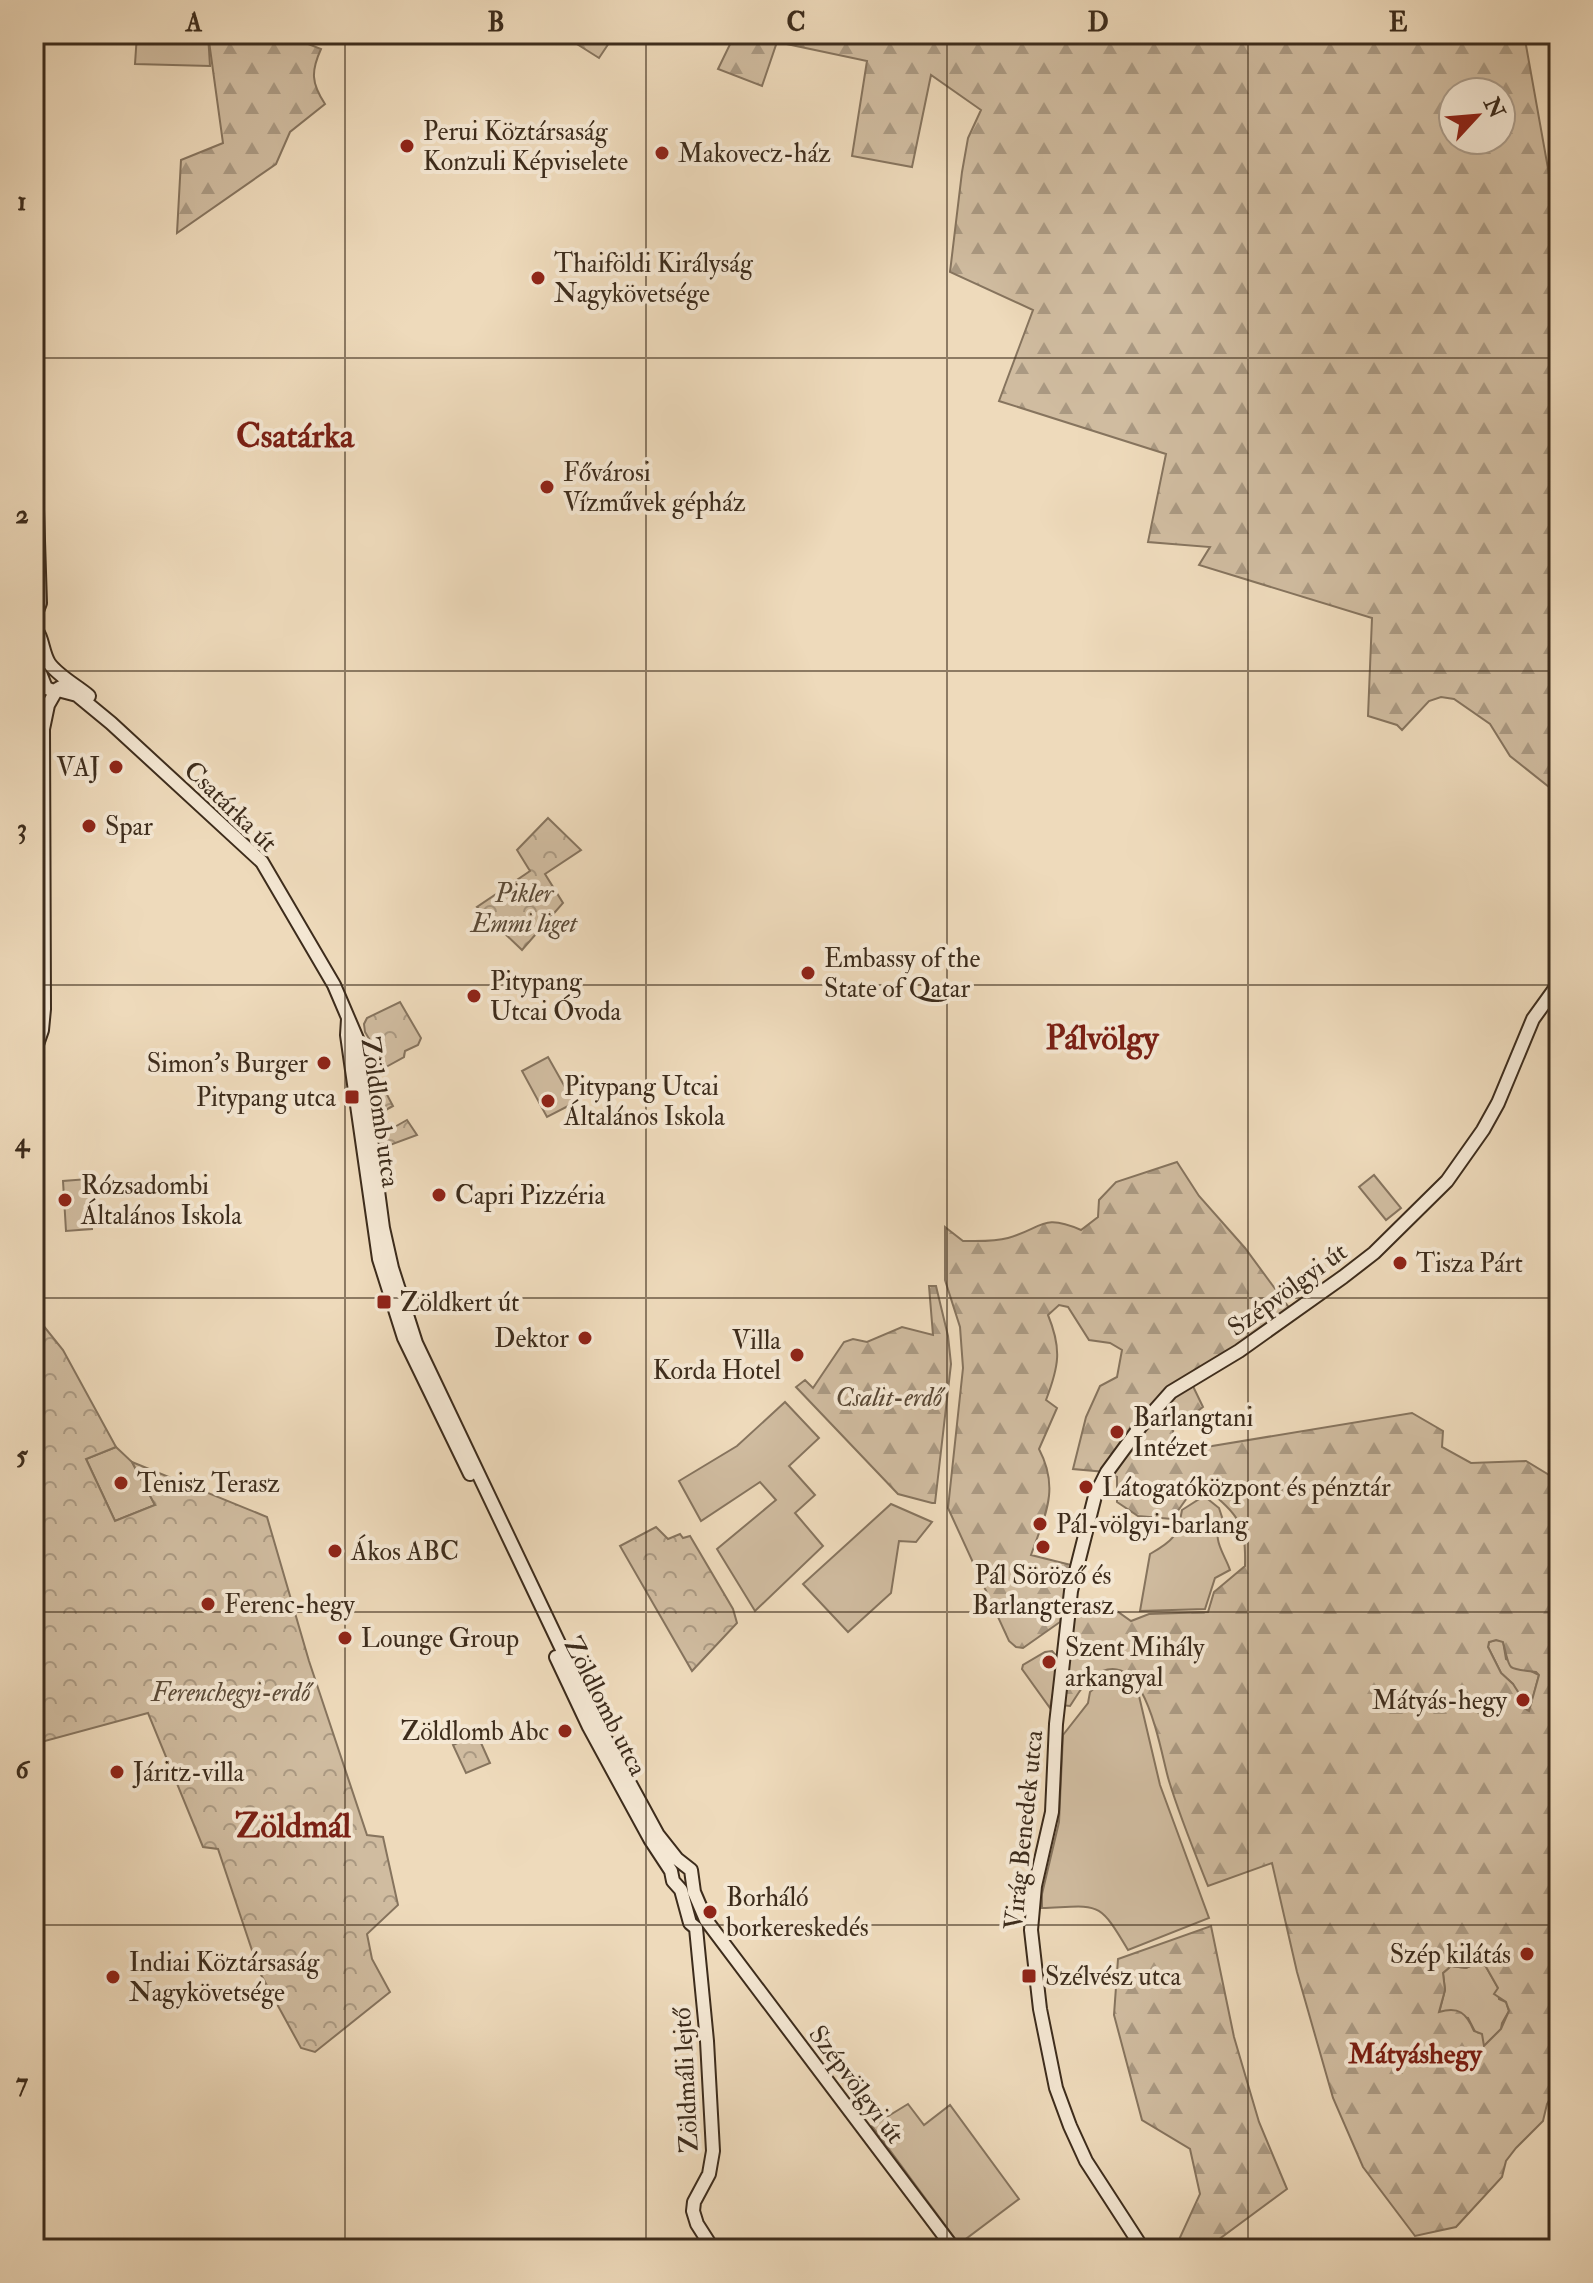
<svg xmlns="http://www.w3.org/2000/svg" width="1593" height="2283" viewBox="0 0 1593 2283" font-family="'IM FELL Double Pica',serif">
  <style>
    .grass { fill: #d0bca0; stroke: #86745e; stroke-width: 2 }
    .forest { fill: url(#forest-firs); stroke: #86745e; stroke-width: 2; fill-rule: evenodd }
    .park { fill: url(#park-crowns); stroke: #86745e; stroke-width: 2 }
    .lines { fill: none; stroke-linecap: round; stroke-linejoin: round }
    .secondary-casing { stroke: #3d2c1c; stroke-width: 16 }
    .secondary { stroke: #f4e7d3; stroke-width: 12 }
    .grid { fill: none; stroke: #3d2c1c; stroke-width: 2; stroke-opacity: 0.55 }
    .poi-dot { fill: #8f2418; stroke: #f4e7d3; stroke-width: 3 }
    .labels { text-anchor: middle; stroke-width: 8; stroke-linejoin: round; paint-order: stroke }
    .poi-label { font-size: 26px; fill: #3d2c1c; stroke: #f4e7d3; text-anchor: start }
    .street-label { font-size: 26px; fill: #3d2c1c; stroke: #f4e7d3 }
    .park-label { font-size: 26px; font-style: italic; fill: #5a4936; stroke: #f4e7d3 }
    .neighbourhood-label { font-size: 28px; font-weight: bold; fill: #7a1f14; stroke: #f4e7d3 }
    .district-label { font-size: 34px; font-weight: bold; fill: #7a1f14; stroke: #f4e7d3 }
    .neatline { fill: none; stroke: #3d2c1c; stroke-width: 3 }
    .grid-label { font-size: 26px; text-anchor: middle; font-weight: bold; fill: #3d2c1c }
  </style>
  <defs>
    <pattern id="forest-firs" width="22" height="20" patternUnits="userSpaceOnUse" patternTransform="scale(2)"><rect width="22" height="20" fill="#d0bca0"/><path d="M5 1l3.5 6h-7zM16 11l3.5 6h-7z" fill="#aa9982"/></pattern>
    <pattern id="park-crowns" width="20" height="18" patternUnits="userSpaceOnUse" patternTransform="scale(2)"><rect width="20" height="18" fill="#d0bca0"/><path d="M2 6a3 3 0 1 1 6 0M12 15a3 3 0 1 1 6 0" fill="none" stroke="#aa9982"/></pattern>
  </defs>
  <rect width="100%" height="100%" fill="#eedabb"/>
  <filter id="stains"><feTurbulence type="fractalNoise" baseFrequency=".0025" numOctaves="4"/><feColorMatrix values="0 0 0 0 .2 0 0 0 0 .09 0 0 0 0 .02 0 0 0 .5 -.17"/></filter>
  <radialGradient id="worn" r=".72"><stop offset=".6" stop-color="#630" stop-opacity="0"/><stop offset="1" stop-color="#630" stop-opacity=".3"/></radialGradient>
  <path class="grass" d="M137 34H208L210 66 135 64Z
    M548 1057 574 1103 547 1117 522 1071Z
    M1374 1175 1401 1208 1386 1220 1359 1187Z
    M88 1179 92 1229 66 1231 63 1181Z
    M785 1402 819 1438 789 1466 815 1495 795 1513 823 1546 755 1611 717 1549 776 1500 760 1482 701 1521 679 1481 737 1446Z
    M116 1447 132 1462 155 1505 115 1521 86 1459Z
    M1204 1496 1219 1508 1223 1520C1210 1539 1224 1552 1230 1570L1215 1578 1205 1609 1140 1611 1150 1554C1173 1541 1178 1536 1182 1510Z
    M891 1504 932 1522 916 1542 899 1541 891 1593 848 1632 803 1584Z
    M1496 1640 1503 1641 1506 1659 1539 1675 1529 1712 1520 1706 1513 1684 1501 1673 1488 1647 1489 1642Z
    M1052 1651 1060 1660 1050 1708 1022 1669 1023 1665 1045 1652Z
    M1111 1680 1130 1685 1139 1696 1160 1785 1209 1918 1128 1950C1098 1899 1099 1906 1042 1908V1894L1059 1822 1063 1735 1088 1703 1090 1692 1101 1682Z
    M1477 1963 1485 1965 1498 1988 1499 1999 1506 2002 1509 2011 1502 2023 1501 2029 1483 2047 1468 2018 1439 2013 1445 1990 1443 1973 1451 1966 1466 1968Z
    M908 2104 924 2125 950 2105 1019 2199 959 2244 872 2126Z"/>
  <path class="forest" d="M208 34H283L321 49C311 71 311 83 325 104L290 132 276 164 177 233 181 160 223 143Z
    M561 34H615L599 58Z
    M735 34H1524L1559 230V795L1510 756 1490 724 1454 699 1441 697 1429 701 1402 730 1397 725 1368 716 1372 618 1199 565 1210 547 1148 542 1166 454 999 401 1033 310 950 272 962 172 968 138 981 110 931 75 912 167 852 156 867 61 777 42 762 86 718 69ZM1453 92H1501V140H1453Z
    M1177 1162 1199 1196 1245 1248 1293 1313 1190 1380 1203 1407 1173 1430 1174 1446 1188 1450 1412 1413 1443 1431 1442 1447 1471 1463 1526 1461 1559 1481V2083L1547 2104 1543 2121 1516 2148 1506 2161 1502 2177 1456 2227 1415 2236 1363 2167 1333 2098 1297 1972 1272 1863 1208 1886C1194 1851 1180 1817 1169 1781 1160 1752 1145 1638 1092 1677 1083 1684 1076 1697 1070 1706L1061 1705 1069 1608 1107 1604 1131 1621 1149 1614 1208 1612 1214 1592 1245 1566C1246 1523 1239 1516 1206 1488L1192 1491 1172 1519 1138 1516 1117 1502V1477L1106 1472 1073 1469 1086 1417 1100 1386 1117 1377 1122 1350 1110 1343 1089 1340 1068 1307 1059 1305 1048 1315C1062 1349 1059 1366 1046 1400L1057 1408 1039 1449C1060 1489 1045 1515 1031 1555L1071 1565 1060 1622 1023 1648 1016 1647 1009 1641 948 1508 963 1368 960 1327 945 1280V1227L963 1241C978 1241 994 1242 1008 1238 1043 1228 1042 1213 1081 1230L1098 1217 1099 1200 1116 1182ZM1496 1640 1503 1642C1511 1672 1505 1668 1536 1672L1539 1675 1529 1711 1520 1706 1522 1698 1513 1684 1501 1673 1488 1647 1489 1642ZM1477 1963 1485 1965 1498 1988 1494 1994 1506 2002 1509 2011 1501 2029 1484 2046 1482 2034 1474 2031C1466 2013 1459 2006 1439 2012L1445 1990 1443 1973 1451 1966 1466 1968Z
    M929 1286H936L948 1336 951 1364 935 1503H932L898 1494 796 1387 805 1380 813 1388 844 1342 853 1339 867 1342 902 1327 933 1335Z
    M1211 1926 1234 2037 1259 2122 1287 2189 1218 2240 1224 2249H1182L1177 2244 1200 2194 1190 2149 1142 2120 1114 2015 1118 1959Z"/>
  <path class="park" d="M548 818 581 850 545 874 563 903 522 950 477 907 530 871 517 850Z
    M400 1002 421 1038 418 1045 405 1051 404 1057 386 1067 365 1032 364 1024 367 1018Z
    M377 1076 393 1106 382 1112 391 1129 407 1120 417 1135 382 1148 372 1077Z
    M34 1314 63 1350 116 1447 86 1459 115 1521 155 1505 132 1462 267 1517 309 1661 367 1835 383 1837 398 1905 367 1934 372 1959 390 1992 315 2052 301 2048 259 1971 218 1849 203 1847 148 1713 34 1744Z
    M656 1527 668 1539 680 1534 683 1538 690 1536 733 1609 737 1623 692 1671 620 1546Z
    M477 1734 490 1763 466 1773 453 1745Z"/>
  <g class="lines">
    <defs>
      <path id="secondary" d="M34 94 37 34
        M34 416 40 603 34 619
        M34 628C43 636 42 652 49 663 58 676 76 685 89 696
        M34 658 46 688 54 691 61 687
        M58 690 77 695 111 723 262 862 334 985 358 1041 383 1228 392 1268 416 1343 597 1723 658 1835 677 1859 691 1870 694 1892 706 1920 954 2249
        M348 1019 347 1035 379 1259 404 1338 470 1474
        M34 1053 42 1030 44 1009 43 729 48 705 56 691
        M556 1657 589 1727 650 1839 671 1871 673 1881 681 1890 690 1923 696 1928
        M696 1928 707 2041 713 2151 709 2174 694 2202 693 2211 697 2224 713 2249
        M1143 2249 1086 2161 1070 2126 1056 2088 1040 2009 1031 1930 1035 1886 1052 1812 1056 1724 1071 1591 1095 1496 1107 1472 1140 1427 1171 1392 1239 1351 1343 1277 1374 1253 1447 1181 1483 1130 1498 1103 1533 1019 1559 983"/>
    </defs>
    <use href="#secondary" class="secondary-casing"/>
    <use href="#secondary" class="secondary"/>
  </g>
  <path class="grid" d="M345 34V2249M646 34V2249M947 34V2249M1248 34V2249M34 358H1559M34 671H1559M34 985H1559M34 1298H1559M34 1612H1559M34 1925H1559"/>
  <g class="poi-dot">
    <circle cx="407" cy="146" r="8"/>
    <circle cx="662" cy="153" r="8"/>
    <circle cx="538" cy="278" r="8"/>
    <circle cx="547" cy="487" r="8"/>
    <circle cx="116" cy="767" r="8"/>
    <circle cx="89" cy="826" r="8"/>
    <circle cx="808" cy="973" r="8"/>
    <circle cx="474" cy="996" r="8"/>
    <circle cx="324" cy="1063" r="8"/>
    <rect x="344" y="1089" width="16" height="16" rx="4"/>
    <circle cx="548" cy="1101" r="8"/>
    <circle cx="439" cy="1195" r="8"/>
    <circle cx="65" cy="1200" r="8"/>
    <circle cx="1400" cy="1263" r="8"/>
    <rect x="376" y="1294" width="16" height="16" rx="4"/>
    <circle cx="585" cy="1338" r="8"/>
    <circle cx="797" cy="1355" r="8"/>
    <circle cx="1117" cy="1432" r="8"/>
    <circle cx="121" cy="1483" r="8"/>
    <circle cx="1086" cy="1487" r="8"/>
    <circle cx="1040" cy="1524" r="8"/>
    <circle cx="1043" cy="1547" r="8"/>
    <circle cx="335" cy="1551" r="8"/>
    <circle cx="208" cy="1604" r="8"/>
    <circle cx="345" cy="1638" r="8"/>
    <circle cx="1049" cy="1662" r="8"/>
    <circle cx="1523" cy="1700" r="8"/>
    <circle cx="565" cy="1731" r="8"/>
    <circle cx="117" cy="1772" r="8"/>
    <circle cx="710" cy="1912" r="8"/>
    <circle cx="1527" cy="1954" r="8"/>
    <rect x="1021" y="1968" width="16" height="16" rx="4"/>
    <circle cx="113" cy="1977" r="8"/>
  </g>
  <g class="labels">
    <g class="poi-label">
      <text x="423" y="140">Perui Köztársaság<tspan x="423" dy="30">Konzuli Képviselete</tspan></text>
      <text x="678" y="162">Makovecz-ház</text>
      <text x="554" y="272">Thaiföldi Királyság<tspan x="554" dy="30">Nagykövetsége</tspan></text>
      <text x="563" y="481">Fővárosi<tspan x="563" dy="30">Vízművek gépház</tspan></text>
      <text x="100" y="776" text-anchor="end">VAJ</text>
      <text x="105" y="835">Spar</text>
      <text x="824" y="967">Embassy of the<tspan x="824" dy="30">State of Qatar</tspan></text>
      <text x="490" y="990">Pitypang<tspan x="490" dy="30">Utcai Óvoda</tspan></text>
      <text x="308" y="1072" text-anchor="end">Simon's Burger</text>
      <text x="564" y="1095">Pitypang Utcai<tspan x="564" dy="30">Általános Iskola</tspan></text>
      <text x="336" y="1106" text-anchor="end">Pitypang utca</text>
      <text x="81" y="1194">Rózsadombi<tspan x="81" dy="30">Általános Iskola</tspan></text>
      <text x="455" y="1204">Capri Pizzéria</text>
      <text x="1416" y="1272">Tisza Párt</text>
      <text x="400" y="1311">Zöldkert út</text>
      <text x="569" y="1347" text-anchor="end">Dektor</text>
      <text x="781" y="1349" text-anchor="end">Villa<tspan x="781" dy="30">Korda Hotel</tspan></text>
      <text x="1133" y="1426">Barlangtani<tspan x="1133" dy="30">Intézet</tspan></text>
      <text x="137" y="1492">Tenisz Terasz</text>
      <text x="1102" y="1496">Látogatóközpont és pénztár</text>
      <text x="1056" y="1533">Pál-völgyi-barlang</text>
      <text x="351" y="1560">Ákos ABC</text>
      <text x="1043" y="1584" text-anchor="middle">Pál Söröző és<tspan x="1043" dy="30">Barlangterasz</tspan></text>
      <text x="224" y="1613">Ferenc-hegy</text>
      <text x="361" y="1647">Lounge Group</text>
      <text x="1065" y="1656">Szent Mihály<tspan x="1065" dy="30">arkangyal</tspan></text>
      <text x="1507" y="1709" text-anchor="end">Mátyás-hegy</text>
      <text x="549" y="1740" text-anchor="end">Zöldlomb Abc</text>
      <text x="133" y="1781">Járitz-villa</text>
      <text x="726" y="1906">Borháló<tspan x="726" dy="30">borkereskedés</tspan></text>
      <text x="1511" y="1963" text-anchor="end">Szép kilátás</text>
      <text x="129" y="1971">Indiai Köztársaság<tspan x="129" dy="30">Nagykövetsége</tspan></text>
      <text x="1045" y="1985">Szélvész utca</text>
    </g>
    <g class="street-label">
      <text transform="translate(231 806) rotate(44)" y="9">Csatárka út</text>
      <text transform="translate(381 1112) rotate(82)" y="9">Zöldlomb utca</text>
      <text transform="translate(1287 1289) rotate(-36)" y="9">Szépvölgyi út</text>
      <text transform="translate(606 1706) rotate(63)" y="9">Zöldlomb utca</text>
      <text transform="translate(1023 1830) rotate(-84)" y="9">Virág Benedek utca</text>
      <text transform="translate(685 2080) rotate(-93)" y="9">Zöldmáli lejtő</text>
      <text transform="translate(857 2084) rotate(53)" y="9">Szépvölgyi út</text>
    </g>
    <g class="park-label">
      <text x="524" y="902">Pikler<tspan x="524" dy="30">Emmi liget</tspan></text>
      <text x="889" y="1406">Csalit-erdő</text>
      <text x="231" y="1701">Ferenchegyi-erdő</text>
    </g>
    <g class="neighbourhood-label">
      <text x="1415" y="2063">Mátyáshegy</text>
    </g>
    <g class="district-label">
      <text x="295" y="447">Csatárka</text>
      <text x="1102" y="1049">Pálvölgy</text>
      <text x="293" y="1837">Zöldmál</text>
    </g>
  </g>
  <rect width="1593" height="2283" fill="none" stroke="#eedabb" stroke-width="88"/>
  <g transform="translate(1477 116) rotate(64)"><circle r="38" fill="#f4e7d3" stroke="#ab9c8a" stroke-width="2"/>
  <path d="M0-6L14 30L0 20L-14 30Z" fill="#8f2418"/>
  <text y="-12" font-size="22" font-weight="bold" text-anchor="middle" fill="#3d2c1c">N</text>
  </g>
  <rect x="44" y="44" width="1505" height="2195" class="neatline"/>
  <g class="grid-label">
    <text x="194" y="31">A</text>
    <text x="496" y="31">B</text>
    <text x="796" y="31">C</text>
    <text x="1098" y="31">D</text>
    <text x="1398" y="31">E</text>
    <text x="22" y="210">1</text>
    <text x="22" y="523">2</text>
    <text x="22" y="837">3</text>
    <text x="22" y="1151">4</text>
    <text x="22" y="1464">5</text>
    <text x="22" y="1778">6</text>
    <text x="22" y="2091">7</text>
  </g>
  <rect width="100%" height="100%" filter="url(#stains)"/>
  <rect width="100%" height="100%" fill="url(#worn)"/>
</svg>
